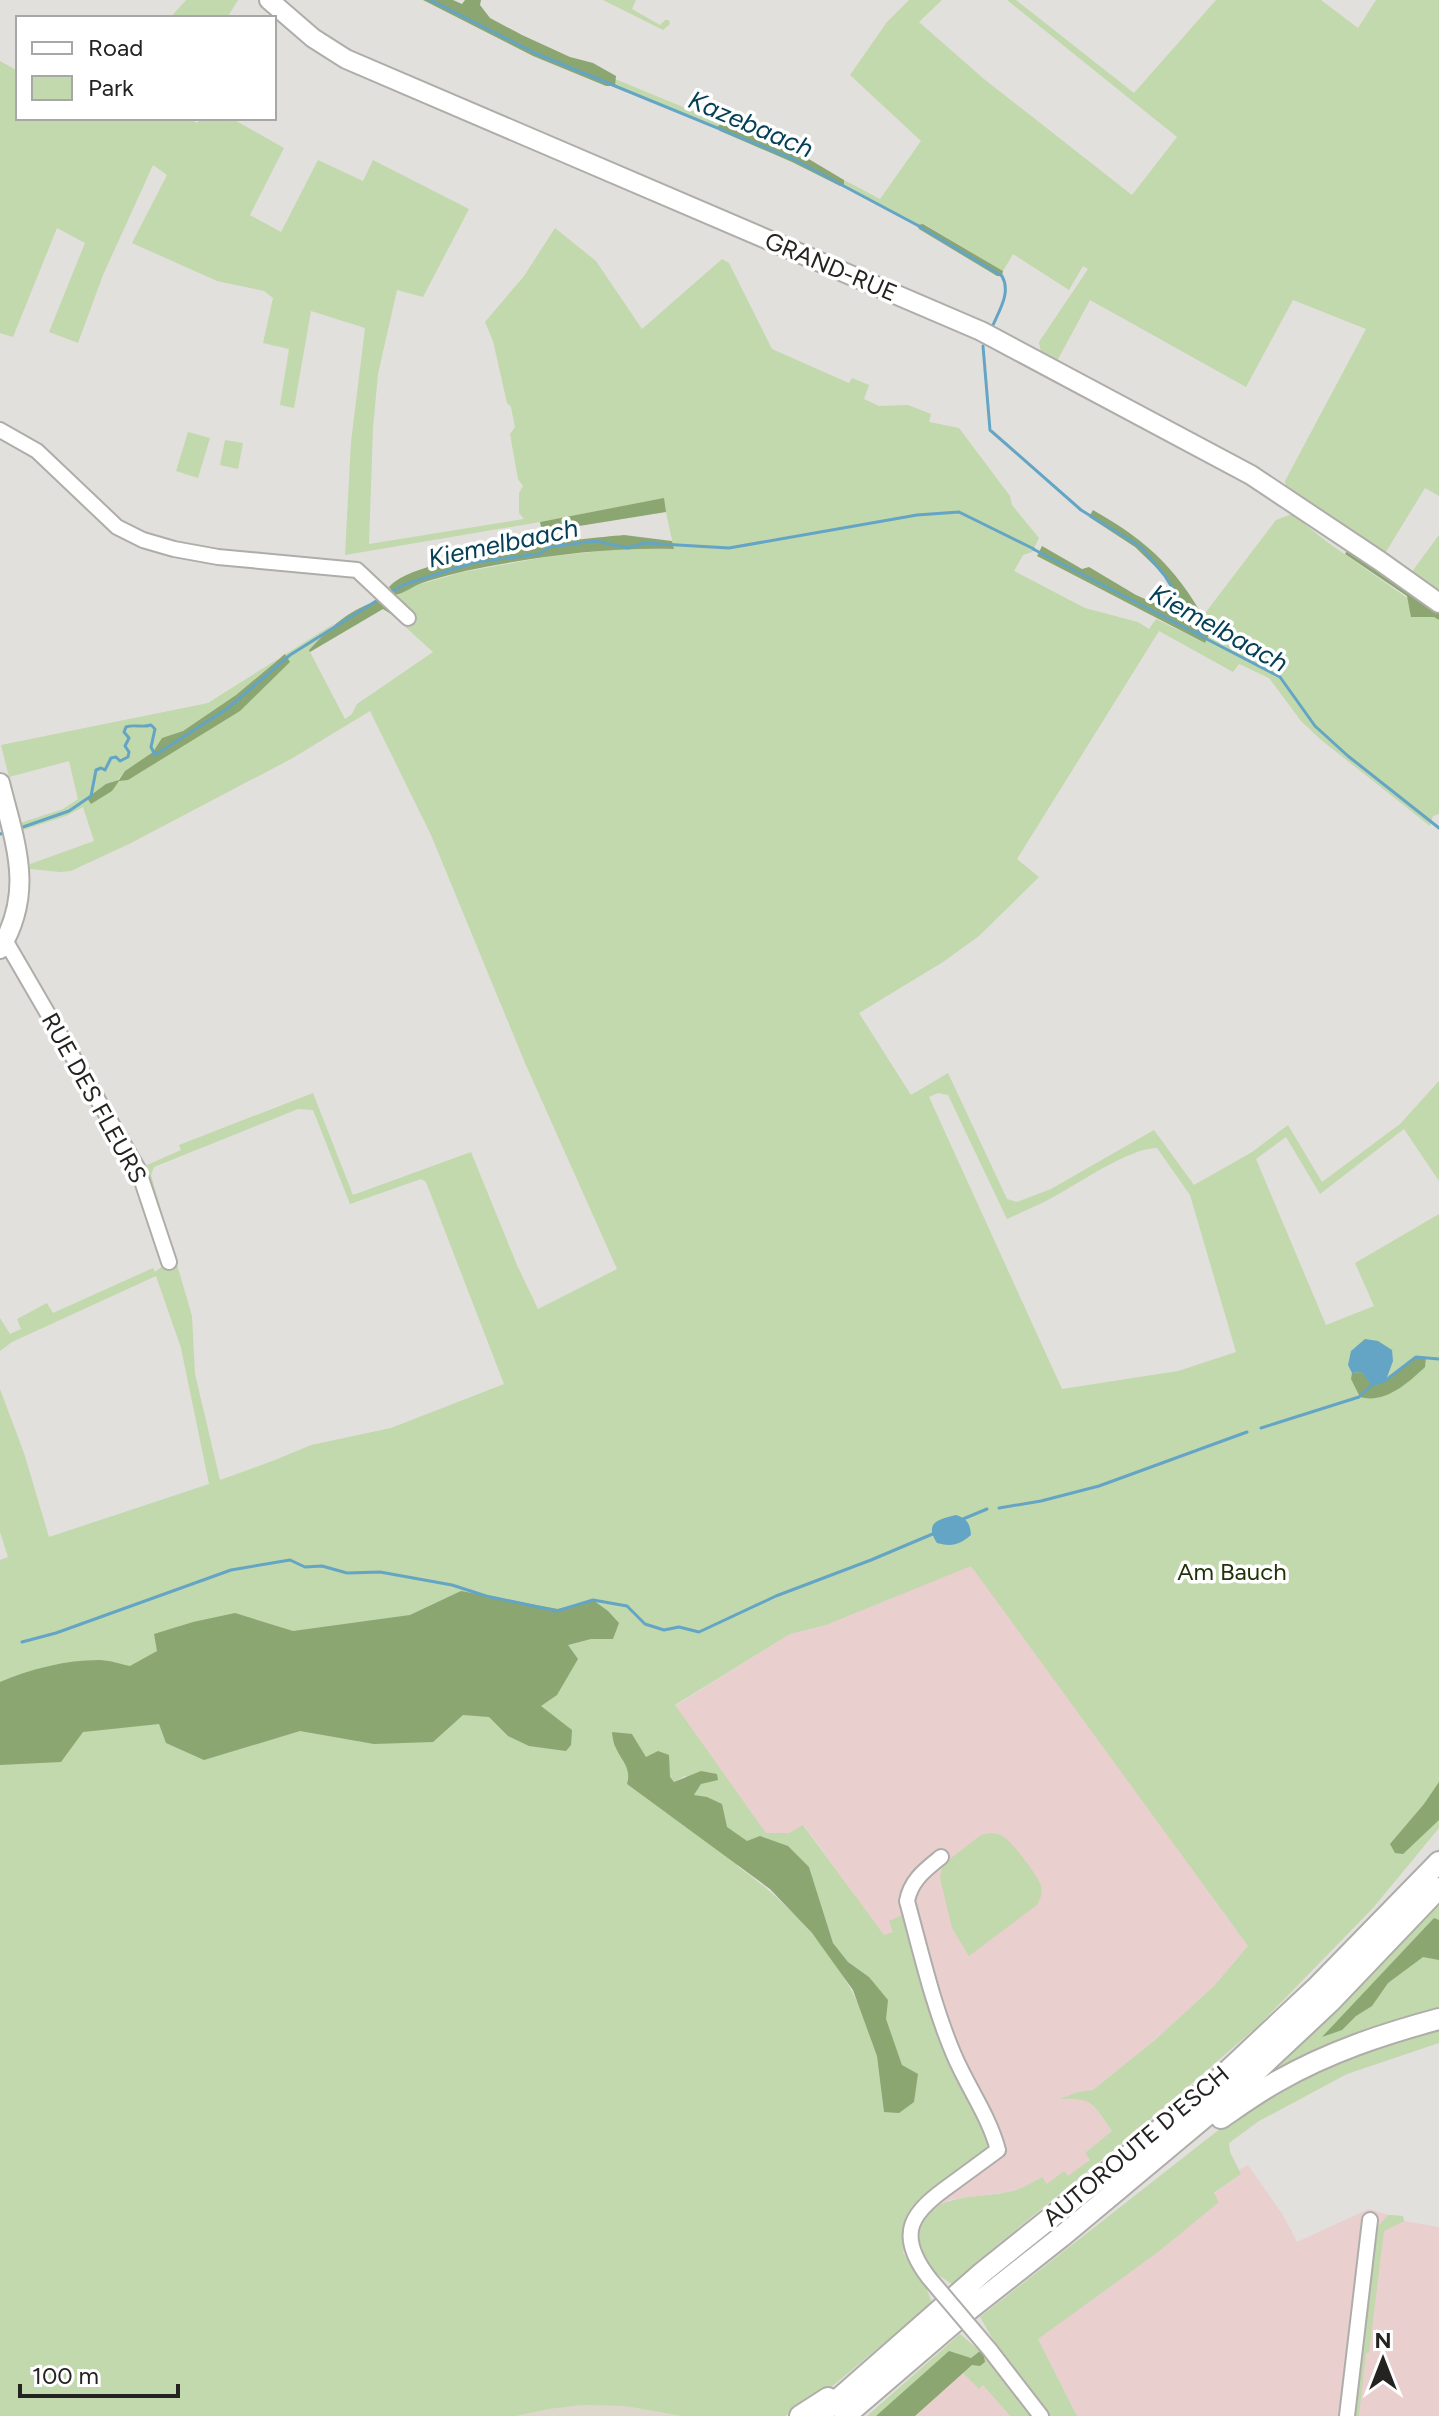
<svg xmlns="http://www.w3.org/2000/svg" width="1439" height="2416" viewBox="0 0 1439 2416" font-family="Figtree,sans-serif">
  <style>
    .built { fill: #ded7cc }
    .industrial { fill: #eacfcf }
    .green { fill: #c2d8ad; fill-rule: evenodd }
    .forest { fill: #8ba670 }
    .water { fill: #64a5c5 }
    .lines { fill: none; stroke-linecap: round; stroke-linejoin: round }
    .stream { stroke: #64a5c5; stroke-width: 3 }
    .minor-casing { stroke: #afada9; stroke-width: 18 }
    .major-casing { stroke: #afada9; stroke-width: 22 }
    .highway-casing { stroke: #afada9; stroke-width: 24 }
    .minor { stroke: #fff; stroke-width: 14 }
    .major { stroke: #fff; stroke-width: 18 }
    .highway { stroke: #fff; stroke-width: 20 }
    .minor-bridge-casing { stroke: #afada9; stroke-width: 18; stroke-linecap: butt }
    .minor-bridge { stroke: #fff; stroke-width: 14 }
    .labels { text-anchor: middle; stroke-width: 7; stroke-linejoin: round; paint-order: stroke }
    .street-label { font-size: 24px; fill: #242321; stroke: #fff }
    .park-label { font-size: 24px; fill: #21330a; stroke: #fff }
    .water-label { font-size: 26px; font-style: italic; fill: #054056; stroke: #fff }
  </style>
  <rect width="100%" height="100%" fill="#e2e0dc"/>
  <path class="built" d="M582 2405 625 2406 682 2416H516L549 2409Z"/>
  <path class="industrial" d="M971 1565 1248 1946 1214 1986 1155 2040 1093 2090 1078 2092 1064 2099 1080 2098 1093 2104 1112 2132 1085 2153 1090 2160 1068 2177 1047 2184 1041 2177 1026 2187 1007 2192 949 2200 932 2268 935 2273 923 2283 903 2253 904 2230 908 2215 920 2198 980 2156 893 1932 884 1936 804 1825 789 1833H766L675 1706 790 1634 826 1625Z
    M1248 2165 1283 2215 1297 2242 1369 2209 1388 2215 1403 2216 1404 2221 1439 2227V2416H1077L1038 2339 1219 2201 1214 2194 1241 2174 1239 2170Z
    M963 2373 979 2388 983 2385 1010 2416H915Z"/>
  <path class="green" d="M186 0H238L227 18H170Z
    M603 0H636L632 9 660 25 665 20H669L670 24 663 30Z
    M909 0H942L919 22 984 79 1132 195 1177 137 1007 0H1016L1134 93 1216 0H1321L1358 28 1376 0H1439V496L1425 488 1384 555 1286 486 1285 481 1366 329 1293 300 1246 387 1090 300 1057 361 1041 353 1039 342 1088 269 1083 266 1069 290 1013 254 1003 271 924 224 917 225 844 186V180L880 199 921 141 850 75 887 22Z
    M0 61 18 71V118H188L197 123 201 118H231L284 148 250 215 281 232 318 160 363 181 373 160 469 209 423 297 397 290 378 374 373 428 369 544 524 519 519 513V493L523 486 518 479 510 434 515 427 511 407 507 403 493 341 485 322 524 276 555 228 596 261 642 329 722 259 729 263 772 349 849 383 852 378 869 385 864 399 879 406 908 405 931 414 929 422 959 428 1010 496 1012 505 1039 538 1032 552 1023 555 1014 571 1085 608 1138 622 1149 629 1156 619 1205 643 1211 631 1203 616 1276 520 1292 514 1327 542 1439 620V814L1433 816 1430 826 1320 739 1301 721 1269 678 1239 664 1233 672 1159 631 1017 859 1039 877 979 936 943 962 859 1013 911 1095 948 1073 1007 1199 1017 1202 1051 1189 1154 1130 1194 1185 1252 1152 1288 1125 1322 1182 1400 1124 1439 1081V1181L1404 1129 1320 1194 1286 1137 1256 1159 1326 1325 1374 1306 1355 1263 1439 1214V1814L1424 1833 1439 1820V1828L1373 1908 1259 2025 1131 2136 997 2245 953 2285 940 2276 939 2277 933 2269 930 2270C923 2259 919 2248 920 2235 924 2192 977 2199 1007 2192 1020 2190 1030 2184 1042 2177L1047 2184 1064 2171 1068 2176 1090 2160 1085 2153 1112 2131C1093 2105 1095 2097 1060 2099L1078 2092 1093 2090 1155 2040 1214 1986 1248 1946 971 1566 826 1625 790 1634 675 1705 766 1833H789L803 1825 884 1935 893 1932 889 1921 904 1914 984 2123 988 2148 920 2198 908 2215 904 2230 903 2253 926 2287 932 2303 829 2389 785 2416H682L625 2406 582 2405 549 2409 516 2416H0V1560L8 1557 0 1532V1389L24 1453 49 1537 209 1484 181 1348 156 1276 12 1342 0 1351V1318L10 1334 21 1329 17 1319 47 1303 53 1313 153 1268 155 1272 169 1261 138 1169 181 1150 179 1145 313 1093 353 1195 471 1152 517 1265 538 1309 617 1269 525 1063 431 835 370 711 291 759 129 844 71 871 60 872 30 869V864L94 841 83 807 66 816 23 830 20 823 63 809 78 799 69 761 9 777 1 745 208 703 335 623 309 650 345 719 352 714 357 704 433 652 401 623 408 618 390 599 417 585 463 572 546 557 628 548 674 549 663 499 540 522 345 555 351 442 365 328 311 311 294 408 280 405 289 349 263 343 273 298 264 291 217 281 132 243 167 175 153 165 103 275 78 343 49 332 85 243 57 228 13 337 0 333ZM284 654 240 711 119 781 91 803 87 798 118 780 125 771 153 752 163 738 183 731 236 695ZM938 1093 948 1095 1007 1219C1020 1213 1034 1207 1048 1200 1075 1186 1128 1148 1157 1148L1190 1195 1236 1352 1178 1371 1062 1389 929 1097ZM298 1109 313 1110 350 1204 421 1179 426 1182 504 1384 391 1428 311 1445 275 1460 220 1480 195 1374 192 1316 151 1175 154 1167ZM632 1734 646 1757 674 1782 685 1776 701 1784 694 1795 630 1777 625 1760ZM736 1865 809 1867 833 1943 848 1962 869 1977 902 2065 884 2112C882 2093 881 2074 877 2056 858 1977 801 1911 736 1865Z
    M615 79 722 123 717 127 615 86Z
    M188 432 210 438 198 478 176 471Z
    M225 440 243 443 238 469 220 465Z
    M1439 535V589L1437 591 1411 573Z
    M992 1833C998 1834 999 1834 1004 1837 1013 1843 1038 1876 1041 1886 1043 1894 1040 1899 1037 1905L969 1956 952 1928 940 1878 942 1868 946 1862 981 1835Z
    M1439 1902V2012L1276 2071 1287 2056 1386 1960Z
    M1439 2028V2043L1347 2074 1259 2121 1229 2143 1230 2152 1241 2174 1214 2193 1219 2202 1158 2252 1038 2339 1077 2416H1050L994 2347 996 2345 980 2317 1221 2128 1279 2090 1341 2061Z
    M1388 2215 1403 2216 1404 2221 1384 2231 1369 2353H1366L1359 2416H1353L1375 2230Z
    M960 2334 980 2351 971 2358 949 2352 876 2416H867Z
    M985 2354 1033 2416H1010L983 2385 979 2389 963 2373 972 2365 985 2362Z"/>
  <path class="forest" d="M423 0H453L462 4 465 0H481L480 5 490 18 522 35 570 57 593 63 616 76 615 86H606L533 56Z
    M722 123 797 152 844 180V186H840L792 162 720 131 717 127Z
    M923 224 1003 271 1002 276H997L919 229 917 225Z
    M664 498 666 512 542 532 540 522Z
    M1093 510C1151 543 1180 572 1211 631L1205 643 1037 556 1042 546 1082 569 1089 567 1136 595 1190 619 1165 576 1135 547 1089 517Z
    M624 535 672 541 674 549C604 547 533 557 465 571 450 575 432 579 417 585 409 589 404 593 395 595L389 587C414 556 579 539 624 535Z
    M1349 548 1439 612V620L1434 617H1411L1407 596 1345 554Z
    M383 599 396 614 394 616 383 609 310 652 309 650C333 625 349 609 383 599Z
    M285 654 290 662 240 711 128 780 119 781 112 791 91 804 87 798 106 784 119 780 125 771 153 752 162 738 183 731 236 695Z
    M1416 1357H1426L1425 1367C1408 1383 1385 1404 1360 1397L1351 1379 1352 1373 1361 1372 1373 1385 1386 1380Z
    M461 1591 558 1609 593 1600 608 1611 619 1623 613 1639H591L568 1645 578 1659 557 1695 541 1706 572 1730 571 1745 566 1751 529 1746 508 1736 489 1717 463 1715 433 1742 374 1744 300 1731 204 1760 166 1743 159 1724 83 1732 61 1762 0 1765V1682C31 1669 65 1660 99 1660 109 1660 120 1664 130 1666L157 1651 154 1634 193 1622 235 1613 293 1631 410 1615Z
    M612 1732 632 1734 646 1757 658 1751 669 1755 670 1777 674 1782 701 1771 717 1774 718 1780 701 1784 694 1795 707 1797 722 1804 727 1827 747 1841 760 1836 788 1846 809 1867 833 1943 848 1962 869 1977 888 2000 886 2019 902 2065 918 2074 914 2102 899 2113 884 2112 877 2056 853 1990 812 1933 770 1889 627 1784C632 1767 621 1761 615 1746 614 1745 612 1734 612 1732Z
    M1439 1782V1820L1403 1854 1395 1853 1390 1844 1424 1804Z
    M1434 1918 1439 1920V1960L1423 1957 1388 1983 1372 2006 1356 2016 1342 2030 1322 2037Z
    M949 2351 971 2358 980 2351 984 2355 985 2362 980 2366 972 2365 915 2416H876Z"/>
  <path class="water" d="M1365 1339 1378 1341 1392 1350 1393 1361 1386 1380 1372 1385 1361 1372 1352 1373 1348 1365 1351 1351Z
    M956 1515C967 1519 970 1523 971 1535 959 1545 952 1547 937 1543 924 1523 938 1519 956 1515Z"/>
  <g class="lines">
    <path class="stream" d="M430 0 537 54 793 159 917 225 1002 276C1011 292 1000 309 993 325
      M983 346 990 430 1081 510 1141 547 1165 576 1200 633
      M1033 549 1280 677 1315 726 1348 756 1439 828
      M387 594 406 584 476 562 539 554 550 547 595 541 628 548 644 543 729 548 917 515 959 512 1034 549
      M23 827 69 811 91 796 96 770 101 768 105 770 111 758 116 757 120 761 128 757 129 752 125 746 129 738 124 732 126 727C134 724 142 728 151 725L155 729 151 747 155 755 228 708 290 655 381 598
      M0 834 3 833
      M1261 1428 1359 1397 1372 1385 1386 1380 1416 1357 1439 1359
      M999 1508 1041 1501 1099 1486 1247 1432
      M963 1519 987 1509
      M22 1642 56 1633 231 1570 290 1560 305 1567 322 1566 347 1573 380 1572 452 1585 486 1596 557 1611 593 1600 627 1606 645 1624 664 1630 679 1627 699 1632 776 1596 871 1560 935 1533"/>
    <defs>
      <path id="minor" d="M0 430 37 451 117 527 143 540 174 549 218 557 357 570 408 618
        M5 940 138 1169 169 1262
        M929 2278C894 2232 912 2212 953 2183 968 2172 983 2161 998 2150 989 2116 968 2088 954 2055 933 2006 921 1952 907 1901 911 1880 925 1870 941 1857
        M990 2350 1041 2416
        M1347 2416 1370 2220"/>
      <path id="major" d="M269 0 313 38 346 59 981 331 1251 475 1380 561 1439 603
        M0 783C15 843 35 891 0 949"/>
      <path id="highway" d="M1221 2118C1240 2105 1258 2092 1278 2081 1329 2052 1383 2034 1439 2019
        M800 2416 828 2398
        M819 2416 983 2272 1139 2147 1219 2079 1318 1986 1439 1862
        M845 2416 971 2308 1061 2237 1231 2095 1330 2002 1439 1888"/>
    </defs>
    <use href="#minor" class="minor-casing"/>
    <use href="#major" class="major-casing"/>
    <use href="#highway" class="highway-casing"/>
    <use href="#minor" class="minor"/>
    <use href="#major" class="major"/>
    <use href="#highway" class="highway"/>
    <defs>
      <path id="minor-bridge" d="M929 2278 990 2350"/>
    </defs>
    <use href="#minor-bridge" class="minor-bridge-casing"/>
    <use href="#minor-bridge" class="minor-bridge"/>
  </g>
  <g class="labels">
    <g class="street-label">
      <text transform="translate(831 267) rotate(23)" y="8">GRAND-RUE</text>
      <text transform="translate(94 1098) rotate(61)" y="8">RUE DES FLEURS</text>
      <text transform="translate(1136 2146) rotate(-40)" y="8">AUTOROUTE D'ESCH</text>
    </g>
    <g class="park-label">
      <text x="1232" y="1580">Am Bauch</text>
    </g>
    <g class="water-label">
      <text transform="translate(751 124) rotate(23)" y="9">Kazebaach</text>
      <text transform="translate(503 543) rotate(-12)" y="9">Kiemelbaach</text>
      <text transform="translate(1219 628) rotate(29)" y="9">Kiemelbaach</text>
    </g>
  </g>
  <rect x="16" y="16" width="260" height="104" fill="#ffffff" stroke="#a7a7a6" stroke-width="2"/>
  <rect x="32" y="42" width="40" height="12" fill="#ffffff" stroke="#a7a7a6" stroke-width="2"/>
  <text x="88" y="56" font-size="24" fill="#242321">Road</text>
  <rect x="32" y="76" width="40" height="24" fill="#c2d8ad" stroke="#a7a7a6" stroke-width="2"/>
  <text x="88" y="96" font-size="24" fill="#242321">Park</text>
  <g transform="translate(1383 2360)" stroke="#ffffff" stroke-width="6" paint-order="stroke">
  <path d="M0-6L14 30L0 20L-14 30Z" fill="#242321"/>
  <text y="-12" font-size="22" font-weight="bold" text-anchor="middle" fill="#242321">N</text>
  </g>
  <path d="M20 2384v12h158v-12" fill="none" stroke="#242321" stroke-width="4"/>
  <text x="32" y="2384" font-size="24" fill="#242321" stroke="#ffffff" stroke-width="6" paint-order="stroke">100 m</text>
</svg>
